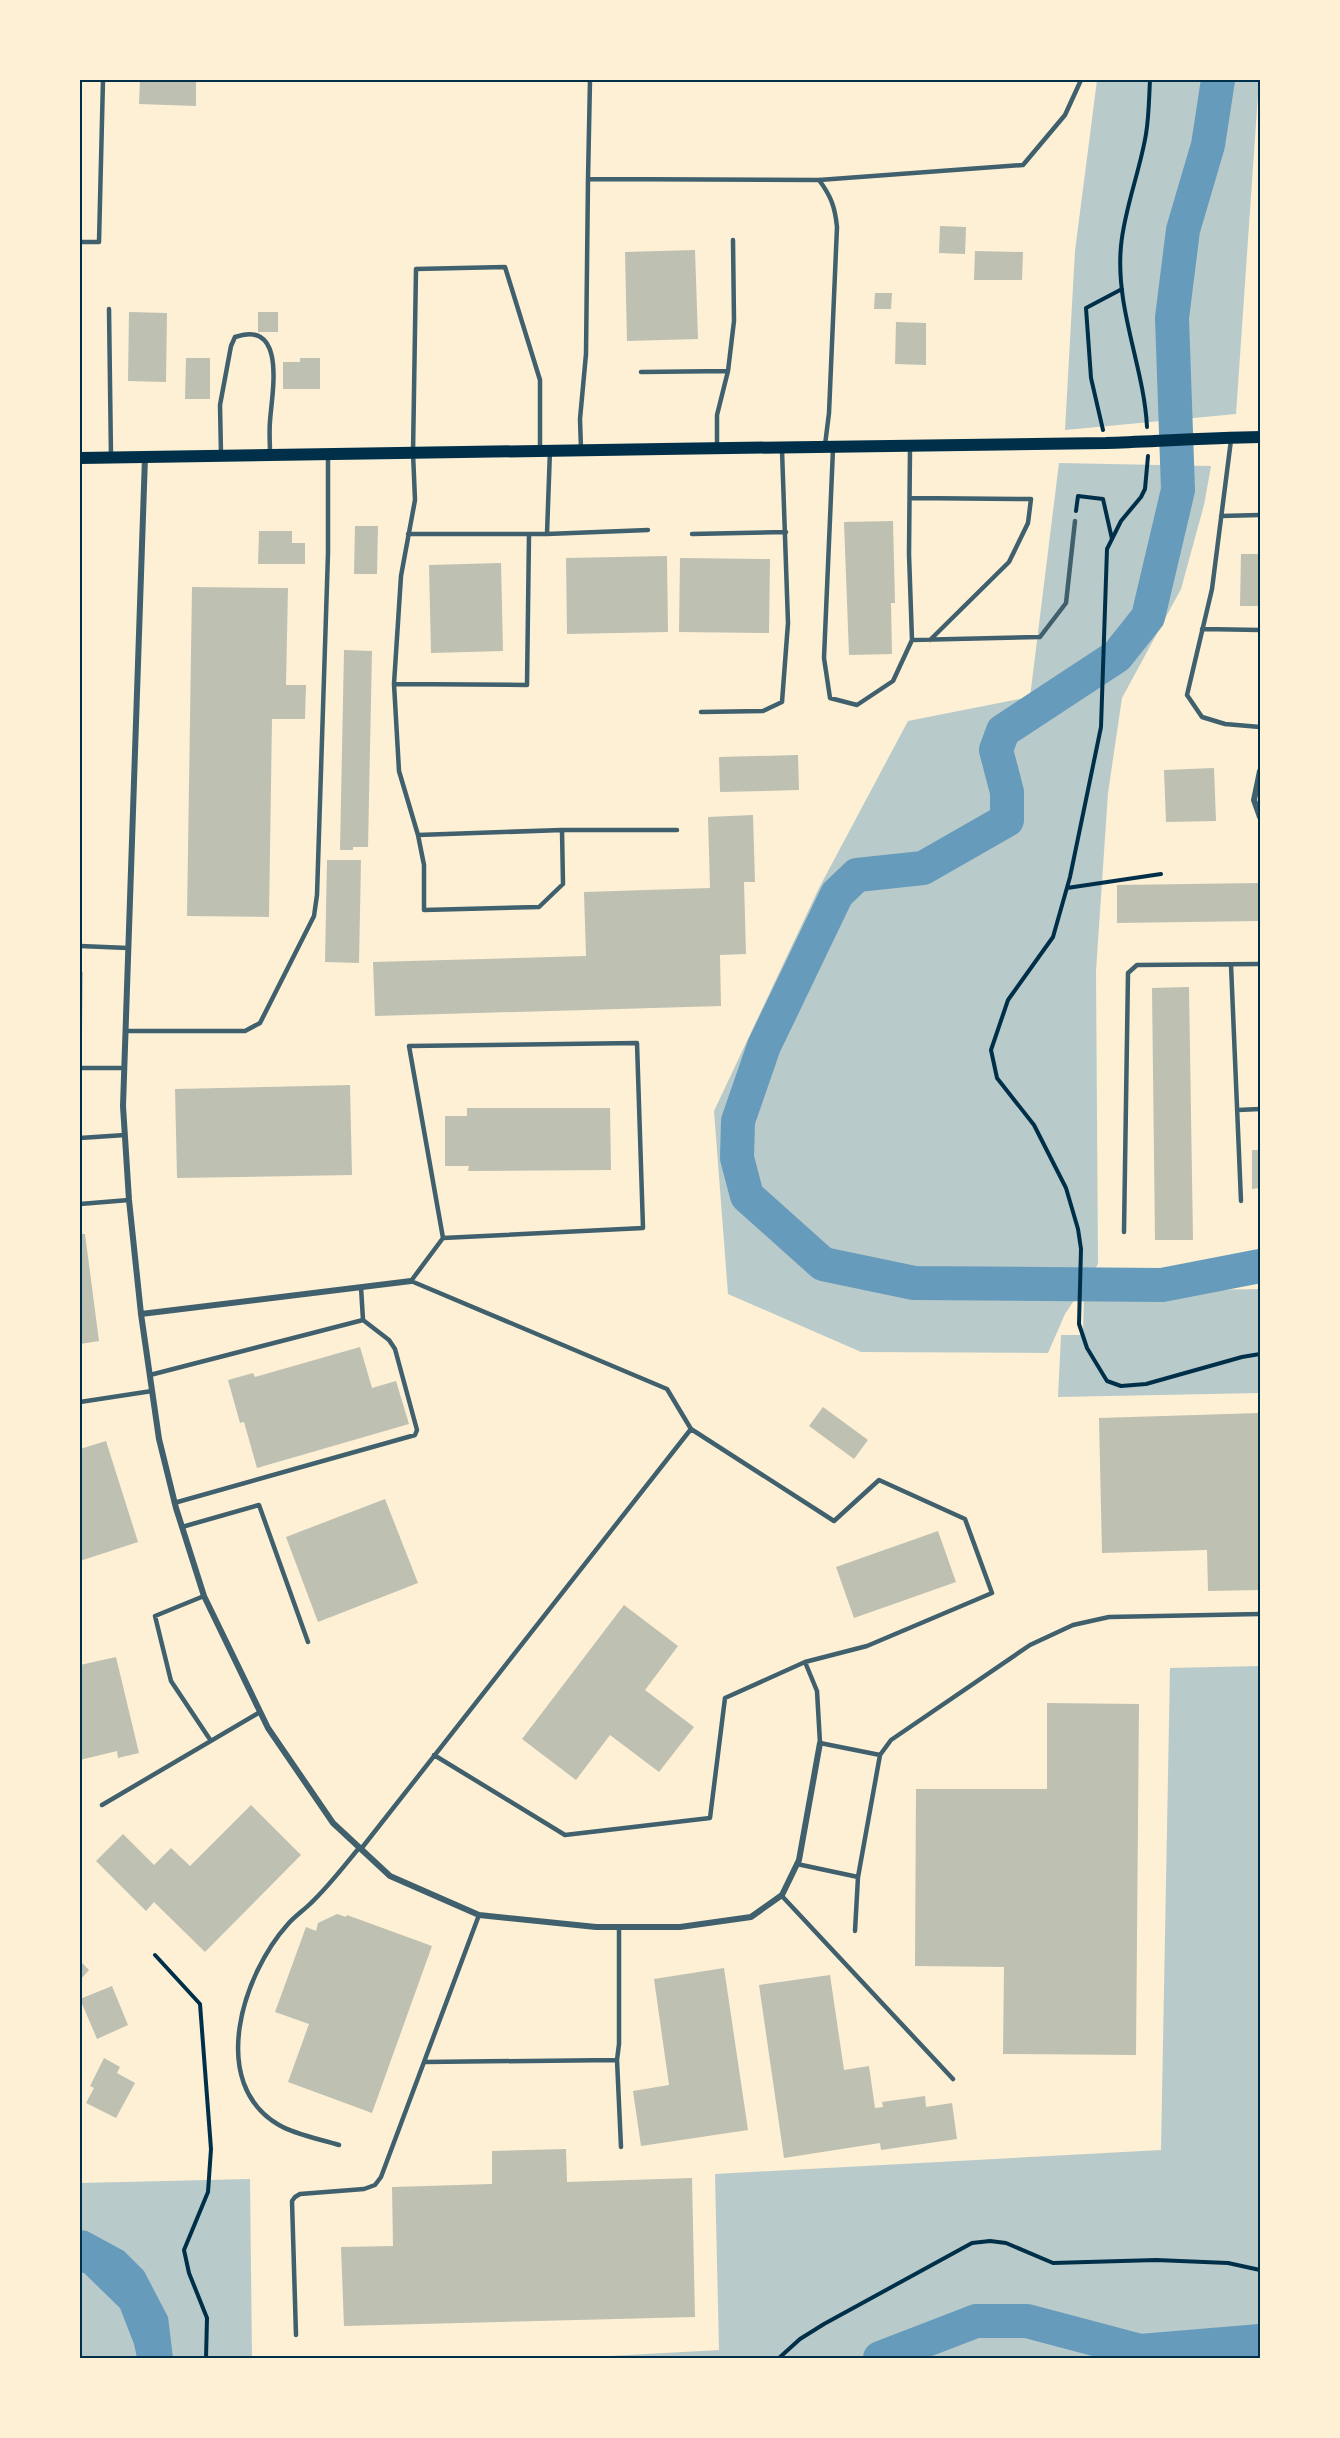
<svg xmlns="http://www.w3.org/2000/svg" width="1340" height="2438" viewBox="0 0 1340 2438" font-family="'Exo 2',sans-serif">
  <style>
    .green { fill: #b9caca }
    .water { fill: #669bbc }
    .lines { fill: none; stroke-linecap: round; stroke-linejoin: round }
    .river { stroke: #669bbc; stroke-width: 34 }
    .building { fill: #bec0b2 }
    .path { stroke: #003049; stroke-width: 4 }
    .service { stroke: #3f606c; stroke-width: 4.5 }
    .minor { stroke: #3f606c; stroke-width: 6 }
    .secondary { stroke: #003049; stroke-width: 12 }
    .neatline { fill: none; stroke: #003049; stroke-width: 2 }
  </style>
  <rect width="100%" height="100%" fill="#fdf0d5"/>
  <path class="green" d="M1097 80H1259L1236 414 1065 430 1075 251Z
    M1059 463 1211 466 1204 505 1181 589 1122 698 1108 793 1096 971 1098 1264 1065 1314 1048 1353 861 1352 728 1294 714 1111 819 888 908 721 1030 697Z
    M1260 1289V1393L1058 1397 1061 1335H1083L1084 1292Z
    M1260 1666V2358H573L719 2350 715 2174 1161 2150 1170 1668Z
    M250 2179 252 2358H80V2183Z"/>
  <path class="water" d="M80 2230 87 2231 124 2251 144 2271 168 2317 173 2358H137L134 2344 120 2308 84 2273 80 2272Z"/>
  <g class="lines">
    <path class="river" d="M1218 80 1208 145 1183 230 1172 318 1178 490 1148 617 1117 656 1003 731 996 750 1007 792V820L923 868 857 875 837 894 764 1046 738 1121 737 1158 747 1196 823 1264 914 1283 1162 1285 1260 1266
      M880 2358 976 2321H1027L1140 2351 1260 2341"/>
  </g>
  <path class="building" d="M140 80H196V106L139 104Z
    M940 226 966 227 965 254 939 253Z
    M695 250 698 339 627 341 625 252Z
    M975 251 1023 252 1022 280H974Z
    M875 293H892L891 309H874Z
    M129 312 167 313 166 382 128 381Z
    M258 312H278V332H258Z
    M896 322 926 323V365L895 364Z
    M186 358H210V399H185Z
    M300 358H320V389H283V362H300Z
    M893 521 895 603H891L892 654 849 655 844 522Z
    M355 526H378L377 574H354Z
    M259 531H292V543H305V564H258Z
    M1241 554H1260V606H1240Z
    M667 556 668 632 567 634 566 558Z
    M680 558 770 559 769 633 679 632Z
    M501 563 503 651 431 653 429 565Z
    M192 587 288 588 286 685H306L305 719H272L269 917 187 916Z
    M344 650 372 651 368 847H353V850H340Z
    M798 755 799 790 720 792 719 757Z
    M1214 768 1216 821 1166 822 1164 770Z
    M753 815 755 882H744L746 954 720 955 721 1006 375 1016 373 962 586 956 584 892 710 888 708 817Z
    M327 860H361L359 963 325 962Z
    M1260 883V921L1117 923V885Z
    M80 972H83L82 1033H80Z
    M1189 987 1193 1240H1155L1152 988Z
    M350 1085 352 1175 177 1178 175 1089Z
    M467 1108H610L611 1170 468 1171 469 1166H445V1116H467Z
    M1252 1150H1260V1188L1252 1189Z
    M80 1234H85L99 1341 80 1344Z
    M360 1347 372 1388 396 1381 409 1424 257 1468 244 1422 240 1423 228 1380 253 1373 255 1377Z
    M823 1407 868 1440 854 1459 809 1426Z
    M1260 1413V1590L1208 1591 1207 1550 1102 1553 1099 1418Z
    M106 1441 138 1542 80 1561V1449Z
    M385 1499 418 1583 318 1622 286 1537Z
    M938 1531 956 1582 854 1618 836 1567Z
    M624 1605 678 1646 645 1690 694 1727 659 1772 610 1735 576 1780 522 1739Z
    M116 1657 139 1753 118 1758 117 1751 80 1760V1665Z
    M1047 1703 1139 1704 1136 2055 1003 2054 1004 1967 915 1966 916 1789H1047Z
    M251 1805 301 1855 205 1952 154 1902 146 1911 96 1861 123 1834 154 1865 171 1848 190 1866Z
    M337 1914 346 1917 347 1915 432 1946 372 2113 288 2082 309 2024 275 2012 306 1927 316 1931 318 1923Z
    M80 1961 89 1970 80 1980Z
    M724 1968 748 2130 641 2146 633 2091 669 2085 654 1979Z
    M830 1975 844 2070 869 2066 875 2108 883 2107 882 2102 925 2096 926 2107 952 2103 957 2139 881 2150 880 2143 784 2158 759 1985Z
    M112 1986 128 2025 97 2039 80 1999Z
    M104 2058 120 2067 117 2073 135 2083 116 2118 86 2103 94 2088 90 2086Z
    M566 2149 567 2182 692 2178 695 2317 344 2326 341 2247 393 2246 392 2187 492 2184V2151Z"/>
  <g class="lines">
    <path class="path" d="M1147 427C1144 367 1115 308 1121 246 1124 210 1140 171 1146 134 1149 116 1149 98 1150 80
      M1103 430 1091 378 1086 308 1122 289
      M1148 456 1145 489 1141 497 1121 521 1107 549 1101 727 1070 877 1053 937 1008 1000 991 1050 997 1078 1034 1125 1066 1188 1078 1229 1081 1249 1079 1324 1087 1348 1107 1381 1121 1386 1146 1384 1242 1357 1260 1354
      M1076 511 1078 496 1103 499 1112 539
      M1067 888 1161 874
      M155 1955 200 2004 211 2149 208 2192 184 2250 189 2273 207 2318 206 2358
      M779 2358 800 2339 824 2324 972 2243 990 2241 1006 2243 1053 2263 1156 2260 1228 2263 1260 2270
      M988 2358H996"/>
    <path class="service" d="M590 80 588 179 819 180 1023 165 1065 115 1081 80
      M819 180C831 196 835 207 837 227L829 413 825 445
      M80 242H99L103 80
      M109 309 111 457
      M641 372 728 371
      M1231 440 1212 589 1187 695 1202 717 1225 724 1260 727
      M717 446V415L728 371 734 321 733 240
      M540 449V380L505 267 416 269 413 453 415 500 401 576 394 684 399 771 418 835 424 865V910L539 907 563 884 562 830H677
      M581 449 580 419 586 354 588 179
      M833 449 824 658 830 698 857 705 893 681 912 640 909 554 910 448
      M550 450 547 534 648 530
      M221 454 220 405 231 346 235 337C287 319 272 393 270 421 269 432 270 443 270 454
      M910 498 1031 499 1028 523 1009 562 930 640
      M1221 516 1260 515
      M408 534H547
      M692 534 786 532
      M1202 629 1260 630
      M912 640 1040 637 1066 603 1075 521
      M394 684 527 685 529 534
      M701 712 763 711 782 702 788 623 782 450
      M418 835 562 830
      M80 946 128 948
      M1231 965 1241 1201
      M126 1031H245L260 1023 314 916 317 895 328 553V454
      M80 1068H124
      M1238 1110 1260 1109
      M80 1138 125 1135
      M80 1204 129 1200
      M1124 1232 1128 973 1137 965 1260 964
      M443 1238 643 1228 637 1043 409 1046 443 1238 411 1281 667 1389 691 1429
      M150 1375 363 1320 361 1287
      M80 1402 152 1391
      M174 1503 415 1435 417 1430 395 1349 389 1340 363 1320
      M182 1527 259 1505 308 1642
      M204 1596 155 1616 171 1681 211 1741
      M805 1662 817 1691 820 1743 880 1755
      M102 1805 260 1712
      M361 1849 691 1429 834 1521 879 1480 965 1519 992 1593 867 1646 805 1662 725 1698 710 1818 565 1835 434 1755
      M797 1864 858 1877
      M781 1895 953 2079
      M619 1927V2044L617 2060 621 2147
      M855 1931 858 1877 880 1755 891 1740 1030 1645 1073 1625 1109 1617 1260 1614
      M424 2062 479 1915
      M339 2145C320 2139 296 2135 279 2125 207 2083 243 1974 288 1924 295 1916 304 1910 311 1903 329 1886 344 1866 359 1848
      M296 2335 292 2201 295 2197 300 2194 364 2189 375 2185 381 2177 424 2062 617 2060"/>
    <path class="minor" d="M145 457 123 1106 129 1200 141 1314 159 1439 176 1508 204 1596 268 1728 333 1823 390 1876 479 1915 596 1927H680L751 1917 782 1895 799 1860 820 1743
      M1260 771 1254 800 1260 817
      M141 1314 411 1281"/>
    <path class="secondary" d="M80 458C422 450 764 449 1106 443 1158 441 1209 438 1260 437"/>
  </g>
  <rect width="1340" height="2438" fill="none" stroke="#fdf0d5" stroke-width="162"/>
  <rect x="81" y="81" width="1178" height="2276" class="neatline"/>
</svg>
